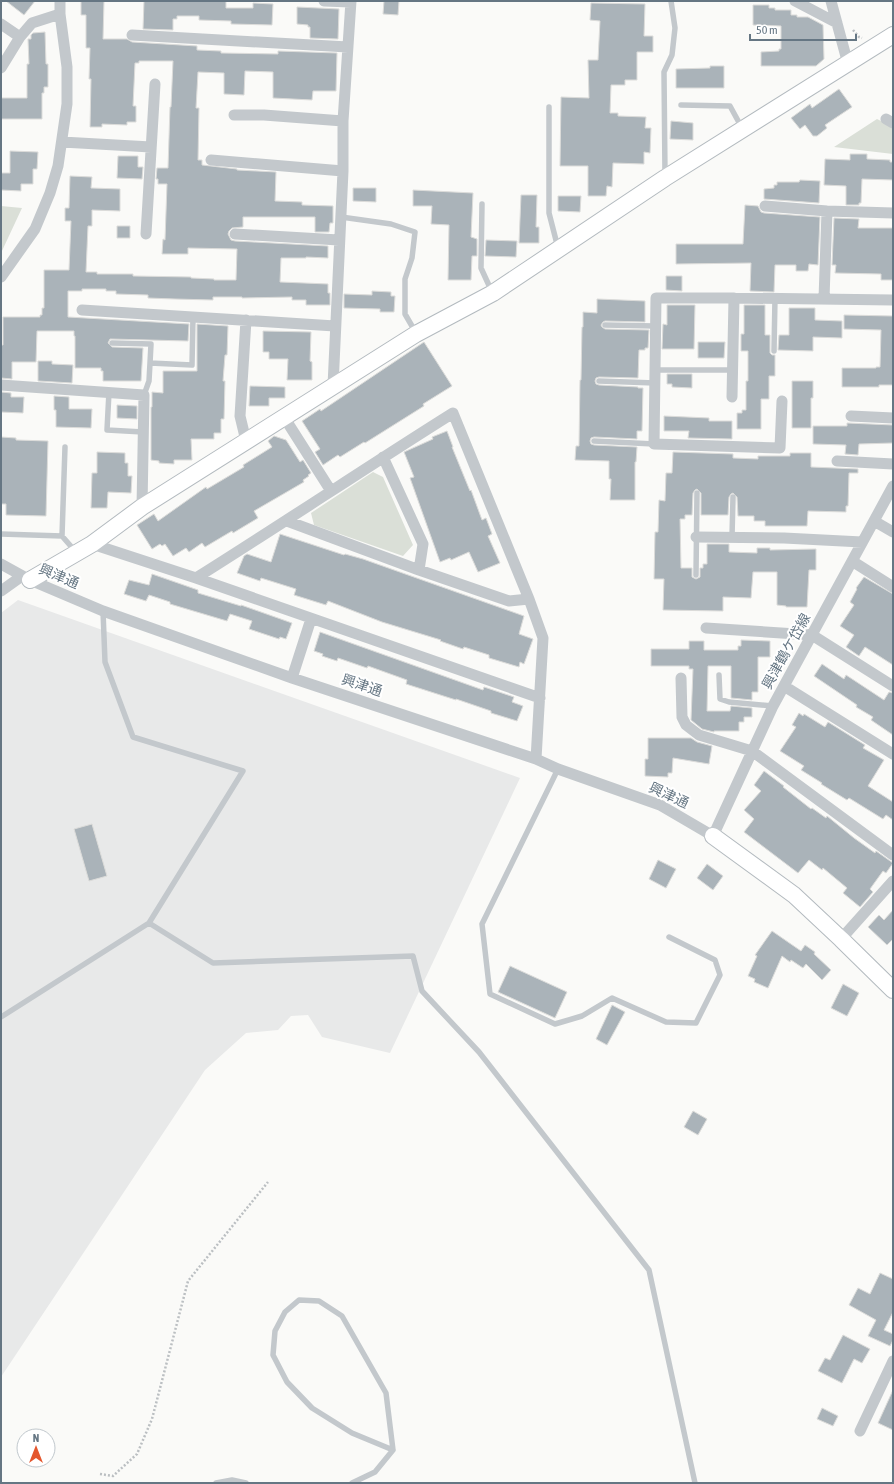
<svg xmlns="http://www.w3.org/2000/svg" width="894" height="1484" viewBox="0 0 894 1484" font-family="'Asap Condensed','Noto Sans JP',sans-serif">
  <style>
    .built { fill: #e8e9e9 }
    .green { fill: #dadfd7 }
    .building { fill: #aab3b9; stroke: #dcdcda }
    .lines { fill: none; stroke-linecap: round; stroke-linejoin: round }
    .secondary-casing { stroke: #b3babf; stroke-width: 18 }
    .path { stroke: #bbbfc2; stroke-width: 2.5; stroke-dasharray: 2 2; stroke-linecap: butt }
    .lane { stroke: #c3c8cc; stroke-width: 5.5 }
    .street { stroke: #c3c8cc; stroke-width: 11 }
    .secondary { stroke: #fff; stroke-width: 16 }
    .labels { text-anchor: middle; stroke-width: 4; stroke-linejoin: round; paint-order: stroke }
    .street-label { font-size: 14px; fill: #657683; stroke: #fff }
  </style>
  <rect width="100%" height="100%" fill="#fafaf8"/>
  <path class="built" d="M18 600 520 778 390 1053 322 1037 308 1015 291 1016 278 1030 246 1033 205 1070 1 1377V613Z"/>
  <path class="green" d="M877 119 893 127V154L834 147Z
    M1 206 22 208 1 253Z
    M373 472 383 477 413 545 403 556 314 525 311 513Z"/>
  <path class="building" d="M6 1H35L24 15Z
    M81 1H104L103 39H127L132 42 197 46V50L221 51V53L278 54V51L337 53 336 91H313L312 100 273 98V72L245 71 244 95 224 94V73L198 72 196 108H199L198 160H202V165L237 169V170L276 172 275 201 302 202V205L333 206V223H330L329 232H315V217H243V227L232 228 229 231 228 234 231 240 235 241 328 246V258L306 257V258H281L280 282 328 284V293H330V305H306V300H292V297L242 298V297H213V300L175 299 148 298V295L116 294V291H106V289H82V291H68V317L189 324 188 341 110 339 108 343 112 347 143 348 141 381H103V371H101V368H75V336H74V331H37L36 362H12V379L1 378V345H3V317H40V315H42V308H44V270H69L71 221H65V208H69L70 176 92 177 91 188 120 189V211L92 210V226H88L86 272H97V274H133V276L191 277V278L214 279V280H236L237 249 188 248V254H162L163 239 165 240 167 184H158V179H156L157 168H168L170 107H171L173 61H139V63H135L133 106H136V122H127V125L102 124V127H90L91 79H89L90 48H86V15H81Z
    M144 1H226V8H253V3L273 4 272 25 231 24V21L199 20V16H177V19H173V30L143 29Z
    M384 1H399L398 15 383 14Z
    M591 3 645 4 644 36H653V52H637V80H625V85H611L610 113H618V116L646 117 645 128H651L650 153 644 152V164L613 163 612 187 607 186 606 196H588V166H560L561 97 589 98 588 60H598L600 21 590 20Z
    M753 5H769V8H775V10H791V15H797V17H808L823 25 824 59 816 66H761V52L779 51V49H781V26L753 25Z
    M297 7 339 9 338 39 310 38V27H308V25L297 24Z
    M45 32 46 64H48V87H44V93H42V119H1V98H27V64H29L28 39H31V35L33 33Z
    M710 66H724V88H676V69L710 68Z
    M839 89 852 107 825 125 827 128 817 136H813L805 125 800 129 791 118 810 104 812 108Z
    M671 121 693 123V140L670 139Z
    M10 151 38 152 37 169H33V184H21V191L1 190V173H10Z
    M850 154H867V159L890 160V162H893V180L862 179 861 203H859V205H846V186L824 185 825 159 850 160Z
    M118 156H138V167H143L142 179 117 178Z
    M800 180 820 181 819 203 764 199V189L774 188V185H777V182H799Z
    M353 188H376V202L353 201Z
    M413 190 473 193 471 237 477 239V256H472L471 280H448L449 225 431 224 432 206H413Z
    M521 195H537L536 227H539V243H519Z
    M558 196H581L580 212 558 211Z
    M745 205 758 206 761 212 764 213 820 217 818 265 809 264 808 271H796V265H775L774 292 750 291 751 263 676 264V244H743Z
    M834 218 859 219 858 228H893V280H881V274L835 273 836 265H832Z
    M117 226H130V238H117Z
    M486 240 517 241 516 257 485 256Z
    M666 276H682V291L666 290Z
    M372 291 391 292V296H395L394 312H380V309L344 308V294L372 295Z
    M597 299 645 301V322L605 321 603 322 601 325 602 327 605 329 649 330 648 348H645V350H639L638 378 599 377 596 378 595 381 596 384 599 385 638 387V388H643L642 431H637V439L594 437 591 438 590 441 591 444 594 445 637 447 636 462H635V500H610L611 479H609V461L575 460 576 446H579L580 380H581L582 327H583V312L597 313Z
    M667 305H695L694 349H662L663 324 667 325Z
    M744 305H765V335H770V353L772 355H775V376H769V399H761V429H737V413H742V410H746V381H748V351H741V334H744Z
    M789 308H815V320L842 321V338L813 337V351L778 350 779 335H789Z
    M844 315 893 316V385H879V387H842V368H876V367H880L881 330 844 329Z
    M197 324 228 326 227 355H225L223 381H225L224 419H221V433H214V439H191L192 460H174V464L159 463V461L151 460V407H152V392L163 393V371H197Z
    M263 331 311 332 310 361 312 362V380H287L288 359H269V352H263Z
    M424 342 452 386 423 404 424 406 365 443 364 442 340 457 338 455 323 465 315 452 320 449 302 421 320 409 321 411Z
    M698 342H725L724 358H698Z
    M38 361H52V364L73 365 72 383 38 381Z
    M667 374H692V388L672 387V384H667Z
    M792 381H813V398H811V428H792Z
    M250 386 285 387V398H269V406H249Z
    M1 392 11 393V397H24L23 413 1 412Z
    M54 396 69 397V409H92L91 428 56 427V410H54Z
    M117 405 137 406V419L117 418Z
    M664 416 709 418V421H732V439L688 438 689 431H664Z
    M847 423 893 425V443L859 444 858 455 845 454 846 445 813 444V426H847Z
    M447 431 453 447H452L470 491 471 490 482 520 486 518 492 534 488 536 500 563 478 572 469 552 451 560 450 558 440 562 410 478 414 477 404 452 433 439 432 437Z
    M274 436 286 440 300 462 303 460 311 473 308 475 309 476 303 480 304 482 254 511 258 518 233 533 232 531 205 547 202 543 189 552 186 548 173 556 165 544 162 546 160 544 152 549 137 525 154 514 158 521 206 487 207 489 244 467 243 465 272 447 268 441Z
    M1 437 16 438V440L48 441 46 516 6 515V504H1Z
    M97 452 125 453V463H128V476H132L131 493 108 492 107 508H91L92 473H97Z
    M673 452 733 454V458L758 459V456H790V453H811V467L858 469V473H849L848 506H846V512L808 511 807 526H765V521H754V516H738L737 497 733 493 731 494 729 497 728 515H701V493L697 489 695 490 693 493 692 515H685V519H680L681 568H692V577L696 579 700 577V568H703V564H707V544H729V552L757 553V548H770V550L816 549V570H809L807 607H786V606L777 605V572H753L751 598 723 597V611L663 610 664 579H654L655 532H658L659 500 665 501 666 473H672Z
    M280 534 344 555 345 554 363 559 524 616 519 634 533 639 524 664 520 662 519 667 489 658V655L464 647 463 649 440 641 441 640 382 622 328 601 326 605 294 595 296 589 261 578 260 581 237 573 244 556 247 554 271 562Z
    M152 574 198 590V593L241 606V605L292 623 286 639 280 637 279 639 249 629 252 621 230 614 227 621 170 604V602L149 595 146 601 124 594 129 580 149 585Z
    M864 577 893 594V665L865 647 859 656 846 647 854 635 840 626 854 605 850 602 857 589 856 588Z
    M320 632 483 690 484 687 514 697 512 702 523 706 517 721 491 713V711L456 699V700L406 684 407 680 368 666 367 668 338 658 337 661 322 656 323 654 314 651Z
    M741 640 770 641V657H758V692H752V700L731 698V666H708L707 711H730L731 706 752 708V717H744V722H739V731H714V732L702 729 691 720 693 669H689V666H651V649H689V641H704V650H738V646H741Z
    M822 664 844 679 846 675 884 700 889 692 893 693V735L871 720 873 717 856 707 857 705 814 676Z
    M799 713 803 716 804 714 825 727 828 722 865 745 863 748 884 760 868 786 893 802V820L886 815 883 819 849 798 847 800 821 784 822 783 801 770 804 766 780 751 796 727 792 725Z
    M648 738H691L697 742 712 746 709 764 673 758 672 773H668V777L645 776V759H648Z
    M764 771 784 786 783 787 811 809 812 808 826 818 827 816 854 838 875 853 876 851 893 863 886 873 883 871 870 889 873 892 860 907 843 893 847 888 823 868 822 870 809 860 798 873 744 832 754 819 744 810 761 791 754 785Z
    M92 824 107 876 89 881 74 829Z
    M658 860 676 869 666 888 649 879Z
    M707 864 723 876 713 890 697 878Z
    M893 910V939L887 945 868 927 879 915 884 920Z
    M772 931 801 951 805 945 815 952 814 954 831 970 822 980 806 964 803 968 791 960 790 962 782 956 768 988 754 982 755 979 748 976 757 956 755 955Z
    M510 966 567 992 555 1018 498 992Z
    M843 984 859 993 847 1016 831 1008Z
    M612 1005 625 1012 607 1045 596 1039Z
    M693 1111 707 1119 698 1135 684 1127Z
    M880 1273 893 1279V1312L884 1330 893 1334V1340L890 1346 868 1336 876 1320 849 1305 858 1288 870 1294Z
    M843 1335 870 1349 862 1363 854 1359 842 1383 818 1371 825 1358 830 1360Z
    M893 1390V1430L878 1423Z
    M822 1408 838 1416 833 1426 817 1419Z"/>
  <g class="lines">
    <defs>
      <path id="secondary" d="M30 580 92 544 142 507 416 334 493 293 665 178 893 35
        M713 836 794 895 841 939 893 990"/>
    </defs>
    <use href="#secondary" class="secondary-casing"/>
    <path class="path" d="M853 30 859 37 862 38
      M100 1474 113 1476 137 1454 152 1419 188 1281 268 1182"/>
    <path class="lane" d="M681 105 730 106 742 128
      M549 107V213L558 248
      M665 175 664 72 672 55 675 28 671 1
      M482 204 481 268 492 292
      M341 217 391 224 415 232 412 258 405 279V314L416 333
      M605 325 655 326
      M112 343 151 344 150 363 192 365 193 317
      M774 351 775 298
      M655 370H732
      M599 381 655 383
      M109 392 107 430 143 432
      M144 395 149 381 150 363
      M594 441 654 444
      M1 534 62 536 75 551
      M62 536 65 447
      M732 537 733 497
      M696 575 697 493
      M103 611 105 662 133 737 243 771 149 923 213 963 413 956 422 991 479 1052 649 1270 695 1483
      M719 675 720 699 729 702 773 706
      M558 769 482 924 490 994 555 1024 582 1016 612 998 666 1022 696 1023 720 975 715 960 669 937
      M1 1017 149 923
      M216 1483 232 1480 246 1483
      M352 1483 375 1472 393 1450 386 1393 342 1316 319 1301 299 1300 285 1312 275 1331 273 1355 287 1382 312 1408 352 1433 393 1450"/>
    <path class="street" d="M324 1 351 2
      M795 1 837 23
      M831 1 848 64
      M1 24 20 37
      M132 35 348 47
      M1 68 20 37 32 23 60 14
      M234 115H264L343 121
      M886 119 893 123
      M62 142 151 147
      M211 160 343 171
      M765 206 827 211 893 213
      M146 234 155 84
      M235 234 339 240
      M1 277 35 229 50 193 58 166 67 104V67L60 14V1
      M824 299 827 211
      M82 310 335 326
      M246 320 240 416 246 441
      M1 385 144 395 142 507
      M333 386 343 171V121L351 1
      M732 397 734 298
      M782 401 780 448 654 444 656 298H734L893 300
      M851 416 893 418
      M284 417 331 491
      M383 457 423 544 419 570
      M837 461 893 464
      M287 521 419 570 509 601 529 599
      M874 521 893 532
      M696 537 784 538 862 542
      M92 544 196 578C282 524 367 467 453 413L529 599 543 638 536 759
      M852 561 893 587
      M1 564 30 580 103 611 292 678 536 759 558 769 660 805 713 836 773 706 893 486
      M196 578 540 698
      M1 591 22 576
      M706 628 812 635 893 686
      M292 678 311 619
      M681 678 682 717 686 725 699 735 752 751 893 855
      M784 686 893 754
      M841 939 893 881
      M860 1431 893 1361"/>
    <use href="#secondary" class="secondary"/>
  </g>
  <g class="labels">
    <g class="street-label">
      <text transform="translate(59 576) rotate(23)" y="5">興津通</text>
      <text transform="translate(786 651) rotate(-61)" y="5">興津鶴ケ岱線</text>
      <text transform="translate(362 685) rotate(18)" y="5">興津通</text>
      <text transform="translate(669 795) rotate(25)" y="5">興津通</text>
    </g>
  </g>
  <rect width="894" height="1484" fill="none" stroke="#657683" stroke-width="4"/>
  <g transform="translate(36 1448)"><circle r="19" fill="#ffffff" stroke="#c1c8cd"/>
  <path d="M0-3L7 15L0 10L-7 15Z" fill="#e4572e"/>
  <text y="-6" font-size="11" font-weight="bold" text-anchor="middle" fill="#657683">N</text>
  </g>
  <path d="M750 34v6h106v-6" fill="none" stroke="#657683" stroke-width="2"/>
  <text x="756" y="34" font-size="12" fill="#657683" stroke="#ffffff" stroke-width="3" paint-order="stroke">50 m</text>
</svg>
